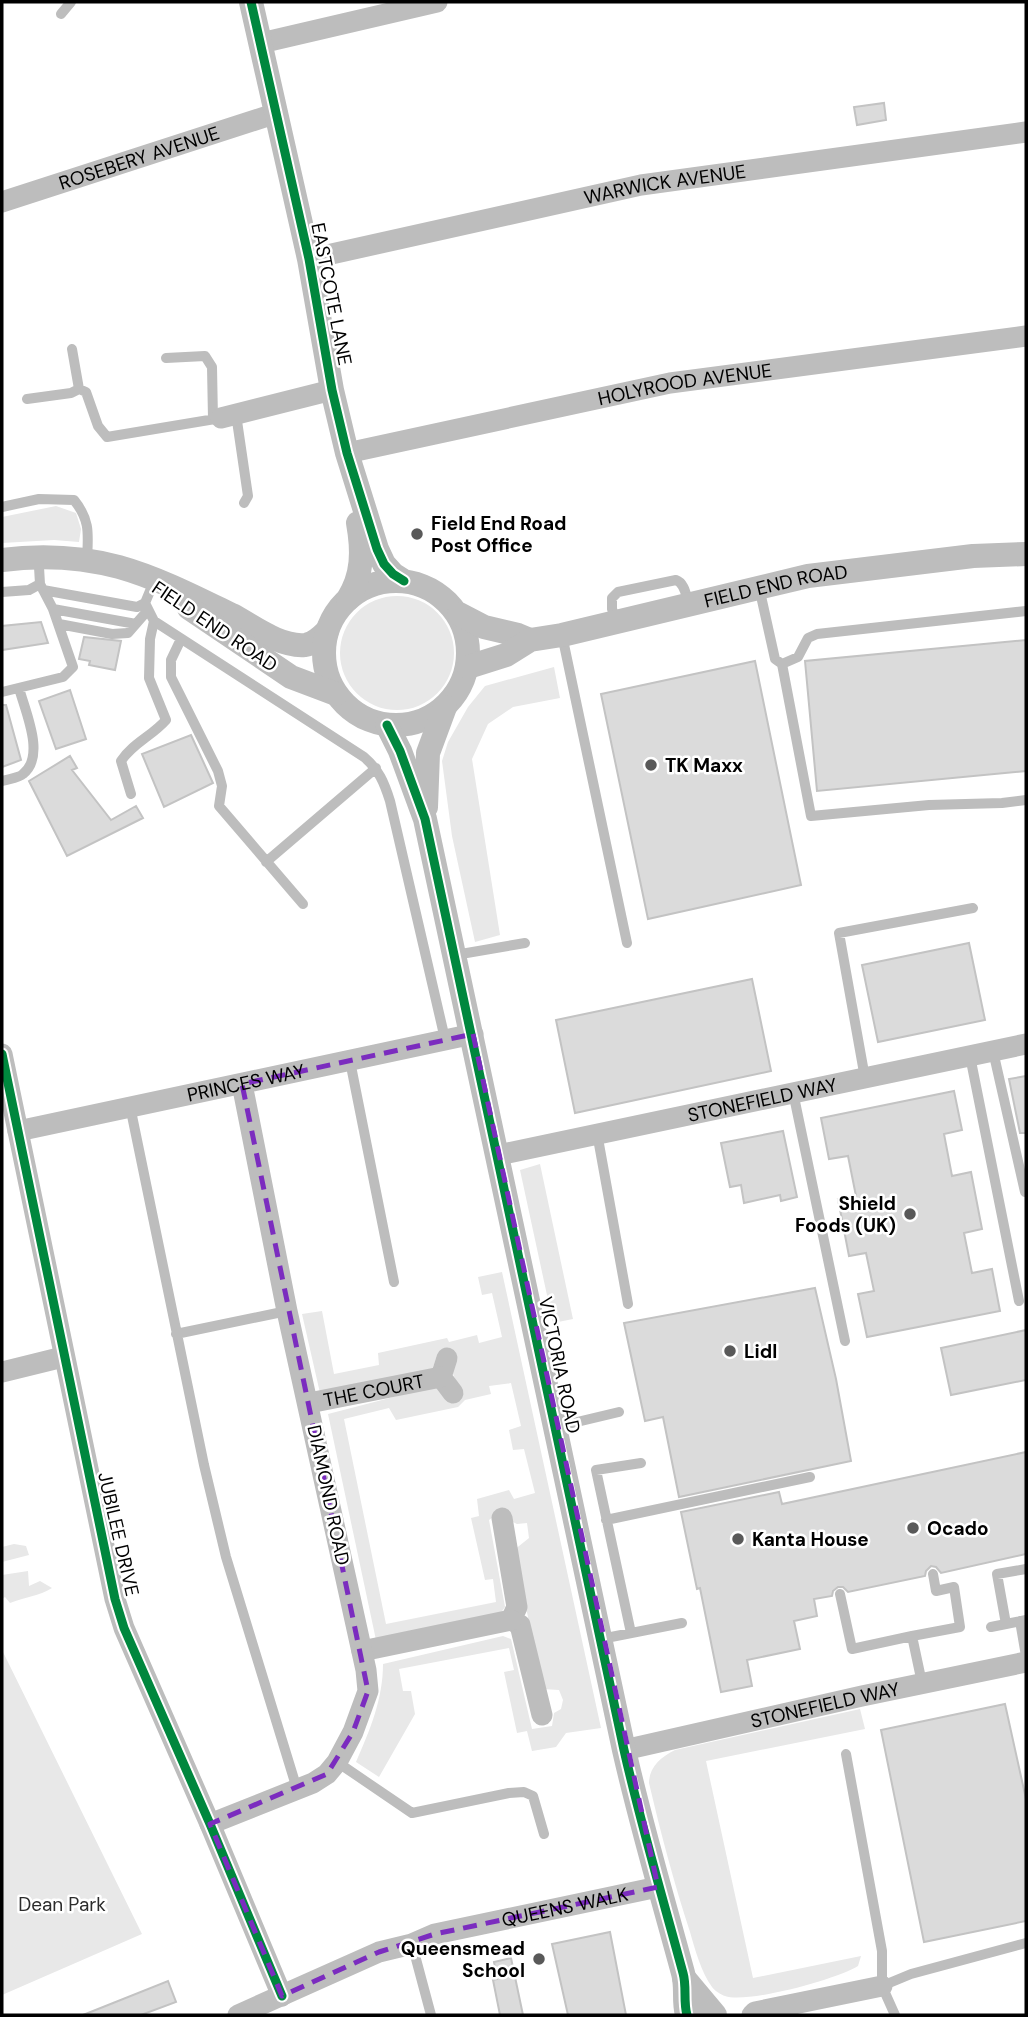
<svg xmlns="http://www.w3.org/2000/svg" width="1028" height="2017" viewBox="0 0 1028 2017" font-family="'DM Sans',sans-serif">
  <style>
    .green { fill: #e8e8e8; fill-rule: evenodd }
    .building { fill: #dbdbdb; stroke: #c3c3c3; stroke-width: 2 }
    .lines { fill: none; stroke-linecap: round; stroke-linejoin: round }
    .service { stroke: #bdbdbd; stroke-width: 10 }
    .minor { stroke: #bdbdbd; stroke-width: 21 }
    .tertiary { stroke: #bdbdbd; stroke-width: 24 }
    .cycleway-casing { stroke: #fff; stroke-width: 13 }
    .cycleway { stroke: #00873e; stroke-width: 9 }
    .marked { fill: none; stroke: #7b2cbf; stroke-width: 5; stroke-dasharray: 14 9; stroke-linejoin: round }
    .poi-dot { fill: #595959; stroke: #fff; stroke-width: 2.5 }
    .labels { text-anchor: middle; stroke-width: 5; stroke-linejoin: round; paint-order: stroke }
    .street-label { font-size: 19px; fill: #000; stroke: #fff }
    .poi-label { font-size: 19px; font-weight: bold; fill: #000; stroke: #fff; text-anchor: start }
    .park-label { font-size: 19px; fill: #2c2c2c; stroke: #fff }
  </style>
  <rect width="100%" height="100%" fill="#fff"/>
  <path class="green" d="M56 506 76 513 81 529 79 542 54 540 2 543V517Z
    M340 653a57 57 0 1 1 114 0a57 57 0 1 1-114 0Z
    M554 667 560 698 513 707 488 724 472 759 500 935 475 942 452 836 442 761 448 742 468 707 485 686Z
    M540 1164 573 1319 553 1323 520 1170Z
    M502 1272 601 1728 566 1733 556 1747 532 1751 527 1731 517 1733 504 1672 514 1670 509 1648 399 1669 403 1691H411L415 1714 379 1777 356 1762C370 1730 383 1699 383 1664L503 1636 511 1639 532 1729 552 1726 554 1713 561 1709 563 1700 559 1690 543 1689 514 1550 529 1538 527 1523 517 1524 497 1514 489 1520 505 1607 500 1614 376 1640 328 1414 436 1386 459 1388 453 1374 437 1355 432 1370 320 1393 302 1314 322 1311 334 1374 379 1365 378 1353 447 1338 449 1342 477 1335 479 1343 502 1337 492 1293 482 1295 478 1277ZM511 1383 521 1426 509 1430 513 1450 524 1449 535 1493 514 1499 509 1490 477 1499 479 1516 471 1518 485 1580 493 1579 496 1602 386 1624 344 1419 389 1408 396 1420 458 1407 465 1400 491 1394 489 1386Z
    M14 1544 26 1546 29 1555 2 1562V1547Z
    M28 1571 29 1586 40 1581 52 1588C39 1596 25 1597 10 1603L5 1597 2 1599V1575Z
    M2 1650 142 1934 2 1995Z
    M860 1709 865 1729 706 1761 753 1978 861 1956 858 1966C838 1979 747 2004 725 1996 721 1995 714 1990 712 1987 701 1972 695 1949 690 1932 674 1883 661 1834 649 1783 649 1767 661 1757 675 1750Z"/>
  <path class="building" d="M884 103 886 120 857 125 854 107Z
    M41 622 48 643 2 650V626Z
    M84 637 121 641 115 670 89 665 90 661 79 659Z
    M1026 640V771L817 791 805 661Z
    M755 661 801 885 648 919 601 694Z
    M70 690 86 739 56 749 39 701Z
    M2 705H6L21 760 2 767Z
    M191 735 213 783 164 807 142 754Z
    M70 756 77 768 72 770 111 820 136 806 143 818 67 856 29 781Z
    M969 943 985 1020 878 1042 862 965Z
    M752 979 771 1071 575 1113 556 1020Z
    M1026 1076V1133H1020L1009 1079Z
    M954 1091 962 1130 944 1134 952 1176 971 1172 982 1229 964 1233 972 1273 992 1269 1000 1311 867 1337 858 1294 874 1291 866 1253 849 1256 838 1199 856 1196 848 1156 829 1159 821 1118Z
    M783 1131 797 1197 781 1201 780 1195 744 1203 741 1185 730 1187 721 1143Z
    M815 1288 836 1379 851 1461 679 1497 663 1417 645 1421 624 1323Z
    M1026 1330V1380L951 1395 941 1348Z
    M1026 1452V1554L941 1573 936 1567 931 1566 926 1571 925 1576 848 1592 843 1587H838L833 1591 832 1596 814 1599 817 1616 794 1621 800 1649 747 1660 752 1686 721 1692 700 1588 697 1589 681 1512 779 1492 782 1504Z
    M1005 1704 1026 1799V1921L924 1942 881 1730Z
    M610 1932 626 2015H568L552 1944Z
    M511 1958 523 2015H500L493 1980 497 1979 494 1962Z
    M168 1981 176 2002 141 2015H83Z"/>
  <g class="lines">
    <path class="service" d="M61 14 71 2
      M72 349 79 389 86 392 98 426 107 437 221 418
      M166 358 205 356 212 367 213 419
      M27 399 71 393 79 389
      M236 414 248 496 244 503
      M2 507 39 499 74 500C91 521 88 535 87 560
      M155 579 145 603 154 621 364 757C379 770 384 782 390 801L445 1039
      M759 587 775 659 782 664 811 816 929 805 1002 803 1026 800
      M43 590 137 607 145 603
      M2 592 29 590 40 584 39 567 42 557
      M53 609 136 624
      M617 622 612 609V598L618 592 676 580C685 583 686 596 689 604
      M59 624 112 634 128 633 148 610
      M562 635 627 943
      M181 639 171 660V677L218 771 222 786 219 806 303 904
      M782 664 798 657 808 638 817 634 1026 611
      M2 692 63 677 73 667 53 609 40 584
      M2 781C8 779 19 778 23 774 46 756 25 711 19 688
      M131 794 121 761C133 743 152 736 166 720L149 678 150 639 154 621
      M266 862 376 768
      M455 955 525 943
      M993 1051 1025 1192 1026 1191
      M970 1056 1019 1301
      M350 1061 394 1282
      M865 1078 839 933 973 908
      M793 1092 845 1341
      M130 1106 204 1465 226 1557 297 1789
      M597 1133 628 1304
      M176 1334 287 1311
      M556 1427 619 1412
      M606 1520 810 1477
      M1026 1569 997 1574 1006 1624 1026 1620
      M840 1594 852 1649 912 1636 922 1683
      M1020 1621 1026 1656
      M991 1627 1006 1624
      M631 1633 596 1470 641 1463
      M912 1636 960 1627 954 1587 936 1591 933 1574
      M601 1639 682 1623
      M846 1754 882 1951V1986L895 2015
      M337 1762 412 1813 509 1793 524 1792 533 1796 544 1834
      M412 1944 431 2015
      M882 1986 911 1974 1026 1943"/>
    <g class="minor">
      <path d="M261 43 437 2"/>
      <path id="s1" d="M2 202 277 113"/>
      <path id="s2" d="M309 259 641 185 1026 132"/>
      <path d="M221 418 332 390"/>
      <path id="s3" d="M347 453 670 383 1026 336"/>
      <path d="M2 1054 115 1599 124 1628 210 1824 282 1996"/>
      <path id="s4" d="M18 1131 473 1034"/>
      <path id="s5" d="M498 1155 1026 1044"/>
      <path d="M447 1358 441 1377 453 1393"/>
      <path d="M2 1372 63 1357"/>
      <path id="s6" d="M309 1403 441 1377"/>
      <path d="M502 1518 517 1607 511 1620 520 1625 542 1715"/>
      <path d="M362 1651 511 1620"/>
      <path id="s7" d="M624 1750 862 1696 1026 1662"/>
      <path d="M210 1824 313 1783 327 1774 337 1762 353 1732 368 1691 366 1670 287 1311 242 1084"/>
      <path id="s8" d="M238 2015 379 1952 412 1944 435 1934 658 1887"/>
      <path d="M752 2015 755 2012 882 1986"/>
    </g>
    <g class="tertiary">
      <path d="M251 2 309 259 332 390 347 453 377 549 384 564 393 574 404 581"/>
      <path d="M2 560C40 555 81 557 119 567 158 578 195 597 232 615 253 626 279 647 305 645 314 644 321 637 327 631"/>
      <circle cx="396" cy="653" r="72"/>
      <path d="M348 599C363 575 363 551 358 523"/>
      <path d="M189 608 291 677 336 694"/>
      <path d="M459 614 484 627 518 635 530 640"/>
      <path id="s9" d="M468 667 506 655 530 640 562 635 808 576 973 556 1026 554"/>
      <path d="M387 725 400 751 425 819 624 1750C641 1825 663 1899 683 1973 687 1987 683 2001 687 2015"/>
      <path d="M426 807 428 753 445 707"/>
      <path d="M684 1978 715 2015"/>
    </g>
    <defs>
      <path id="cycleway" d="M251 2 309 259 332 390 347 453 377 549 384 564 393 574 404 581
        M387 725 400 751 425 819 624 1750C641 1825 663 1899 683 1973 687 1987 683 2001 687 2015
        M2 1054 115 1599 124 1628 210 1824 282 1996"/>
    </defs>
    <use href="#cycleway" class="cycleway-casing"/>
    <use href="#cycleway" class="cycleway"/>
  </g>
  <path class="marked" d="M473 1034 658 1887 435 1934 379 1952 282 1996 210 1824 327 1774 353 1732 368 1691 242 1084Z"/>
  <g class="poi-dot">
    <circle cx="417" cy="534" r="7"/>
    <circle cx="651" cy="765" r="7"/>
    <circle cx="910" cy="1214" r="7"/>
    <circle cx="730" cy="1351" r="7"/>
    <circle cx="913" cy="1528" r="7"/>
    <circle cx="738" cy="1539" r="7"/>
    <circle cx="539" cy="1959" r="7"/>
  </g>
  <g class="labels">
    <g class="street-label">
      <text dy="7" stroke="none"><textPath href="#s1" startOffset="144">ROSEBERY AVENUE</textPath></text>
      <text dy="7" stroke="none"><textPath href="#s2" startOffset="364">WARWICK AVENUE</textPath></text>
      <text transform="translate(332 294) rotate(79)" y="7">EASTCOTE LANE</text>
      <text dy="7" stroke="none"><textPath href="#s3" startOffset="345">HOLYROOD AVENUE</textPath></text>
      <text dy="7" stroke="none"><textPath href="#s9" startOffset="320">FIELD END ROAD</textPath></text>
      <text transform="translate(215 626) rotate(34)" y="7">FIELD END ROAD</text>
      <text dy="7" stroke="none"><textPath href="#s4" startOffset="233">PRINCES WAY</textPath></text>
      <text dy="7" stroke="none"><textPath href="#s5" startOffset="270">STONEFIELD WAY</textPath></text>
      <text transform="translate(560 1365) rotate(78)" y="7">VICTORIA ROAD</text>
      <text dy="7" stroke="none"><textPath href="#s6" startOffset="66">THE COURT</textPath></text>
      <text transform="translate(329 1495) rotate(78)" y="7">DIAMOND ROAD</text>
      <text transform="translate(119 1534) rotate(77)" y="7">JUBILEE DRIVE</text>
      <text dy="7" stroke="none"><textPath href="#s7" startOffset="206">STONEFIELD WAY</textPath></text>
      <text dy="7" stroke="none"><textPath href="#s8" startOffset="346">QUEENS WALK</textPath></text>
    </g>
    <g class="poi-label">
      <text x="431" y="530">Field End Road<tspan x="431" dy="22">Post Office</tspan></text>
      <text x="665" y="772">TK Maxx</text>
      <text x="896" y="1210" text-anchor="end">Shield<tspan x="896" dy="22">Foods (UK)</tspan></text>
      <text x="744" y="1358">Lidl</text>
      <text x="927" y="1535">Ocado</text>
      <text x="752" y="1546">Kanta House</text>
      <text x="525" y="1955" text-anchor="end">Queensmead<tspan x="525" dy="22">School</tspan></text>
    </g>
    <g class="park-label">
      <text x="62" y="1911">Dean Park</text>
    </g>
  </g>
  <rect width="1028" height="2017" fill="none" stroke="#000000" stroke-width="7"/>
</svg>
